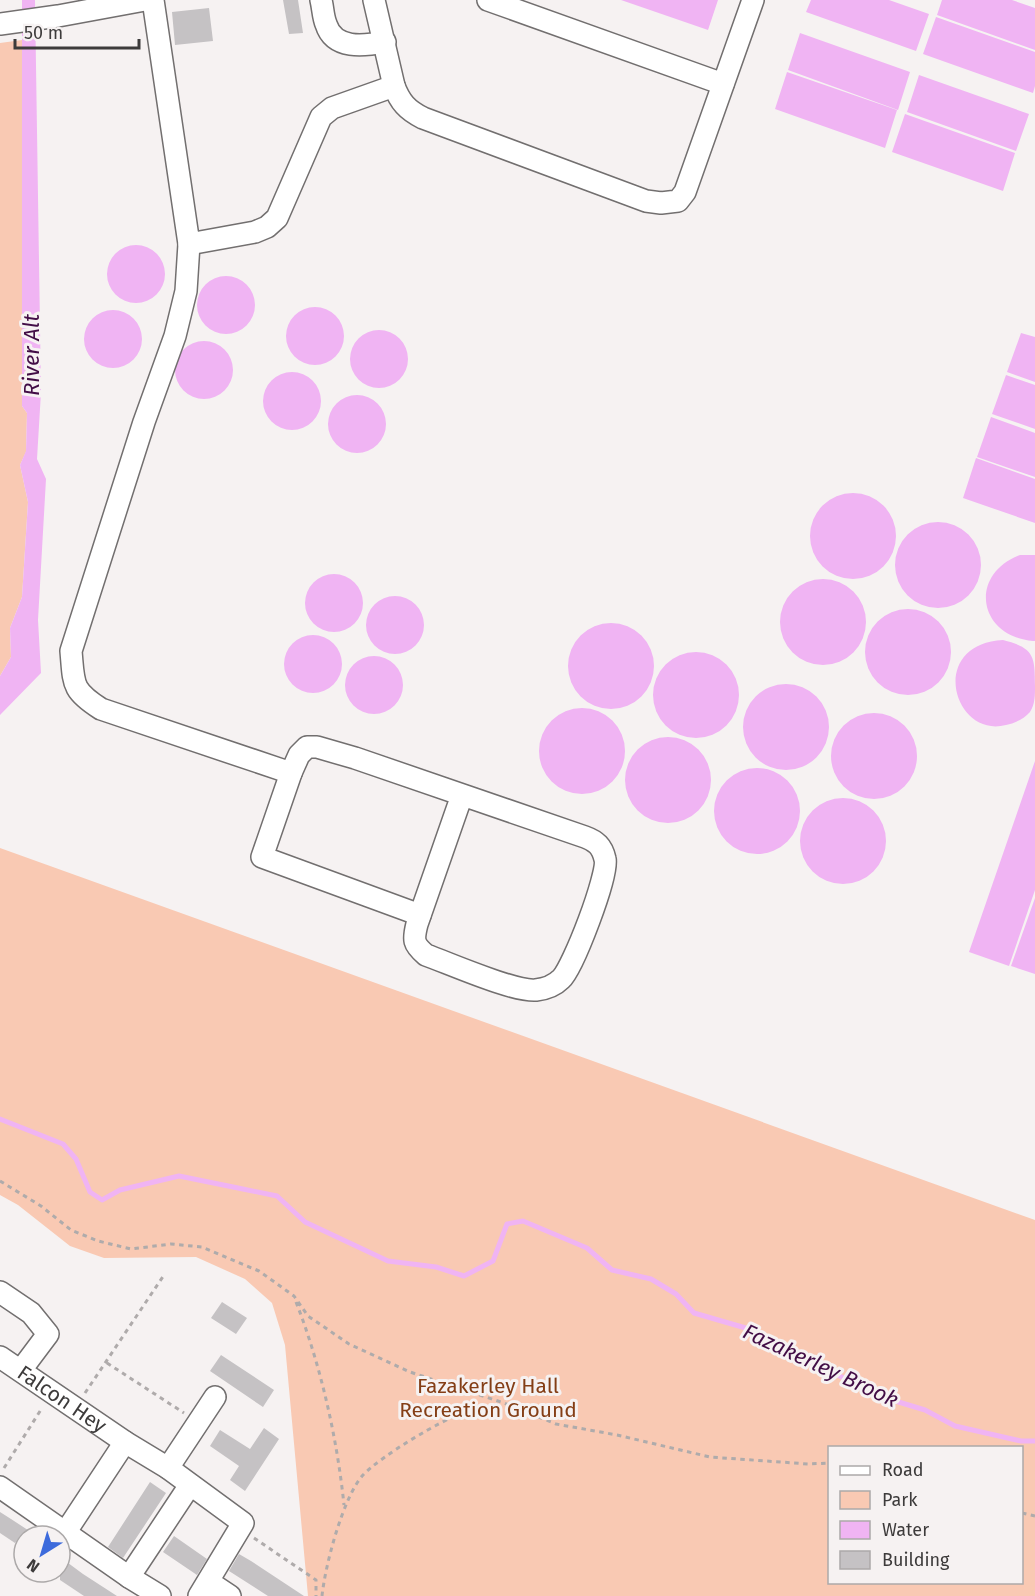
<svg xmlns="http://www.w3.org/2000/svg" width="1035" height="1596" viewBox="0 0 1035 1596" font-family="'Fira Sans',sans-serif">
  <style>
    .green { fill: #f9c9b3; fill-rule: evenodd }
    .water { fill: #f0b4f3 }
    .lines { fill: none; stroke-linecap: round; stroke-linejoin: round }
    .stream { stroke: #f0b4f3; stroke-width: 5 }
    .building { fill: #c5c2c4 }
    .minor-casing { stroke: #726f6f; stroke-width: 24 }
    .path { stroke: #afabab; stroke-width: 3; stroke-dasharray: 4.5 4.5; stroke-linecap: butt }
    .minor { stroke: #fff; stroke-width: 21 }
    .labels { text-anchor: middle; stroke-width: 6; stroke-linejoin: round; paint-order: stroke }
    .park-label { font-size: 21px; fill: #843e16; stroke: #f6f2f2 }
    .street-label { font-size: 21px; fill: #3d3b3b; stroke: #f6f2f2 }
    .water-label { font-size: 22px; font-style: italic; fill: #420d46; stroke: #f6f2f2 }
  </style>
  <rect width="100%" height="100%" fill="#f6f2f2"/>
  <path class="green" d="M22 40V406L27 413 26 452 20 465 28 502 22 597 10 628 11 657 0 676V43Z
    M0 848 1035 1220V1596H308L285 1345 272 1303 245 1279 196 1257 104 1258 70 1246 18 1205 0 1195ZM830 1448H1022V1582H830Z"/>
  <path class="water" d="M22 0H35L41 392 37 459 46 479 38 620 41 673 0 715V676L11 657 10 628 22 597 28 502 20 465 26 451 27 413 22 406Z
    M621 0H718L708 30Z
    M811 0H889L929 14 916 51 806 12Z
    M942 0H1012L1035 8V50L937 15Z
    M936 17 1035 52V86L1033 93 923 54Z
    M800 33 910 72 898 110 788 70Z
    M787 72 897 110 885 148 775 109Z
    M919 75 1029 114 1016 151 907 112Z
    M905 114 1015 153 1003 191 892 152Z
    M107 274a29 29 0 1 1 58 0a29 29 0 1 1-58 0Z
    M197 305a29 29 0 1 1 58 0a29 29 0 1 1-58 0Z
    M286 336a29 29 0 1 1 58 0a29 29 0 1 1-58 0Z
    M84 339a29 29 0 1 1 58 0a29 29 0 1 1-58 0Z
    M350 359a29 29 0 1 1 58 0a29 29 0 1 1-58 0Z
    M1021 333 1035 337V382L1007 372Z
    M175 370a29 29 0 1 1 58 0a29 29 0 1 1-58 0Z
    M263 401a29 29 0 1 1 58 0a29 29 0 1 1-58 0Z
    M1006 375 1035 385V429L992 414Z
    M328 424a29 29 0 1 1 58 0a29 29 0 1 1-58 0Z
    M991 417 1035 433V477L977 457Z
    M976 458 1035 479V523L963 498Z
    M810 536a43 43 0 1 1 86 0a43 43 0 1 1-86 0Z
    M895 565a43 43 0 1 1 86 0a43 43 0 1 1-86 0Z
    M1020 555H1035V641H1033C978 636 968 575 1020 555Z
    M305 603a29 29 0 1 1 58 0a29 29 0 1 1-58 0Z
    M780 622a43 43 0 1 1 86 0a43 43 0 1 1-86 0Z
    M366 625a29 29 0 1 1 58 0a29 29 0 1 1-58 0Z
    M865 652a43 43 0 1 1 86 0a43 43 0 1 1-86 0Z
    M568 666a43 43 0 1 1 86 0a43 43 0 1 1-86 0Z
    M284 664a29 29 0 1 1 58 0a29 29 0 1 1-58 0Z
    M1003 640C1034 648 1035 656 1035 686 1035 696 1035 704 1030 712 1024 719 1015 723 1006 725 953 739 927 644 1003 640Z
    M653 695a43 43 0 1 1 86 0a43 43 0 1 1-86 0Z
    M345 685a29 29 0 1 1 58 0a29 29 0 1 1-58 0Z
    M743 727a43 43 0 1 1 86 0a43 43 0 1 1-86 0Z
    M539 751a43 43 0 1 1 86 0a43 43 0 1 1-86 0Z
    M831 756a43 43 0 1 1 86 0a43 43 0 1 1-86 0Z
    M625 780a43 43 0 1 1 86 0a43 43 0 1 1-86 0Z
    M1035 761V890L1009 966 969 952Z
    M714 811a43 43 0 1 1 86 0a43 43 0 1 1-86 0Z
    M800 841a43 43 0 1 1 86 0a43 43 0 1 1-86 0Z
    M1035 898V974L1011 966Z"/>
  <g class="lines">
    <path class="stream" d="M0 1119 63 1144 76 1159 90 1192 102 1200 120 1190 179 1176 238 1188 277 1196 305 1222 388 1261 436 1267 464 1276 493 1261 507 1224 523 1221 587 1248 612 1270 651 1279 676 1294 694 1313 756 1331 791 1352 882 1397 925 1410 955 1426 1021 1441H1035"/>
  </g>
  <path class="building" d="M283 0H298L303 33 289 34Z
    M209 8 213 41 175 45 172 12Z
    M222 1302 247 1318 236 1334 211 1318Z
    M221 1355 274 1390 263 1407 210 1371Z
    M264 1428 279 1439 245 1491 230 1480 239 1466 210 1446 220 1430 250 1449Z
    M150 1482 166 1493 123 1558 108 1547Z
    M0 1512 11 1519 37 1536H20L15 1543 0 1533Z
    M174 1536 207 1559 197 1575 163 1552Z
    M239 1554 251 1561 304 1596H268L229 1571Z
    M60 1557 83 1574 117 1596H84L60 1580Z"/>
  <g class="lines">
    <defs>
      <g id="minor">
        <path d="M153 0 189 244 255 232 267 227 277 218 321 117 332 108 394 86 374 0"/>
        <path d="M321 0C323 8 323 17 326 24 334 50 364 46 385 42"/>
        <path d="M488 0 723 84"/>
        <path d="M0 24 58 16 145 0"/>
        <path d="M394 86C400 102 407 110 423 118L646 201 661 203 678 201 685 192 753 0"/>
        <path d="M189 244 186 291 175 336 144 422 71 651C74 684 71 690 101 709L291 773 299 755 307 747H317L355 758 585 837C596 841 602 846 605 859 609 874 573 968 561 979 555 985 545 989 536 990 514 992 451 964 426 955 413 944 413 940 417 924L462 795"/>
        <path d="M291 773 262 857 420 915"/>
        <path d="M0 1292 31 1313 48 1334 21 1370"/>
        <path id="s1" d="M0 1357 125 1442 168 1468 243 1523 199 1596"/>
        <path d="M168 1468 215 1397"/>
        <path d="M0 1487 129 1577 160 1596"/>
        <path d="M65 1533 125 1442"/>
        <path d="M129 1577 190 1485"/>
        <path d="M209 1582 230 1596"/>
      </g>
    </defs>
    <use href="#minor" class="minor-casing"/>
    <path class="path" d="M0 1181 41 1206 71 1230 98 1241 131 1249 171 1244 202 1247 259 1271 294 1296 308 1316 349 1344 410 1372 504 1403 556 1424 617 1435 710 1457 808 1464 830 1463
      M296 1302C321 1366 337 1438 344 1505
      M107 1363 184 1413
      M85 1393 164 1275
      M4 1468 42 1408
      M1022 1513 1035 1516
      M254 1538 316 1580V1596
      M322 1596C325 1566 343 1497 363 1475 381 1456 441 1420 465 1412 477 1408 489 1407 501 1404"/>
    <use href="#minor" class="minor"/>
  </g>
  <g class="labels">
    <g class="park-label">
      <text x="488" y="1393">Fazakerley Hall<tspan x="488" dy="24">Recreation Ground</tspan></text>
    </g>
    <g class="street-label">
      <text dy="7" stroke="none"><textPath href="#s1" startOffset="75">Falcon Hey</textPath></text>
    </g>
    <g class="water-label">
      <text transform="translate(31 355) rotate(-90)" y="8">River Alt</text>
      <text transform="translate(821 1365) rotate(25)" y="8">Fazakerley Brook</text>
    </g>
  </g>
  <rect x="828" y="1446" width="195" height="138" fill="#f6f2f2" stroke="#aca9a9" stroke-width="1.5"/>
  <rect x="840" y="1466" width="30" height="9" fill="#ffffff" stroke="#aca9a9" stroke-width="1.5"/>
  <text x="882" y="1476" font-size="18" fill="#3d3b3b">Road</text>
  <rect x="840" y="1491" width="30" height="18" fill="#f9c9b3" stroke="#aca9a9" stroke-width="1.5"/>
  <text x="882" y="1506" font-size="18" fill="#3d3b3b">Park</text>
  <rect x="840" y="1521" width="30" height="18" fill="#f0b4f3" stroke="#aca9a9" stroke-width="1.5"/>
  <text x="882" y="1536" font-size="18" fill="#3d3b3b">Water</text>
  <rect x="840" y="1551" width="30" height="18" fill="#c5c2c4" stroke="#aca9a9" stroke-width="1.5"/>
  <text x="882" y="1566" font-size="18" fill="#3d3b3b">Building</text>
  <g transform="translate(42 1554) rotate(217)"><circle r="28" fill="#f6f2f2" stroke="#aca9a9" stroke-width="1.5"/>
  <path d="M0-4.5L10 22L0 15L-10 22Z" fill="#3d6bdc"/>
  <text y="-9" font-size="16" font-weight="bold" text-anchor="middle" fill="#3d3b3b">N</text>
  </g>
  <path d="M15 39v9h124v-9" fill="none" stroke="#3d3b3b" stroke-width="3"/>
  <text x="24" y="39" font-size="18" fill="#3d3b3b" stroke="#f6f2f2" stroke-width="4.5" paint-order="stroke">50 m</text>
</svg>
